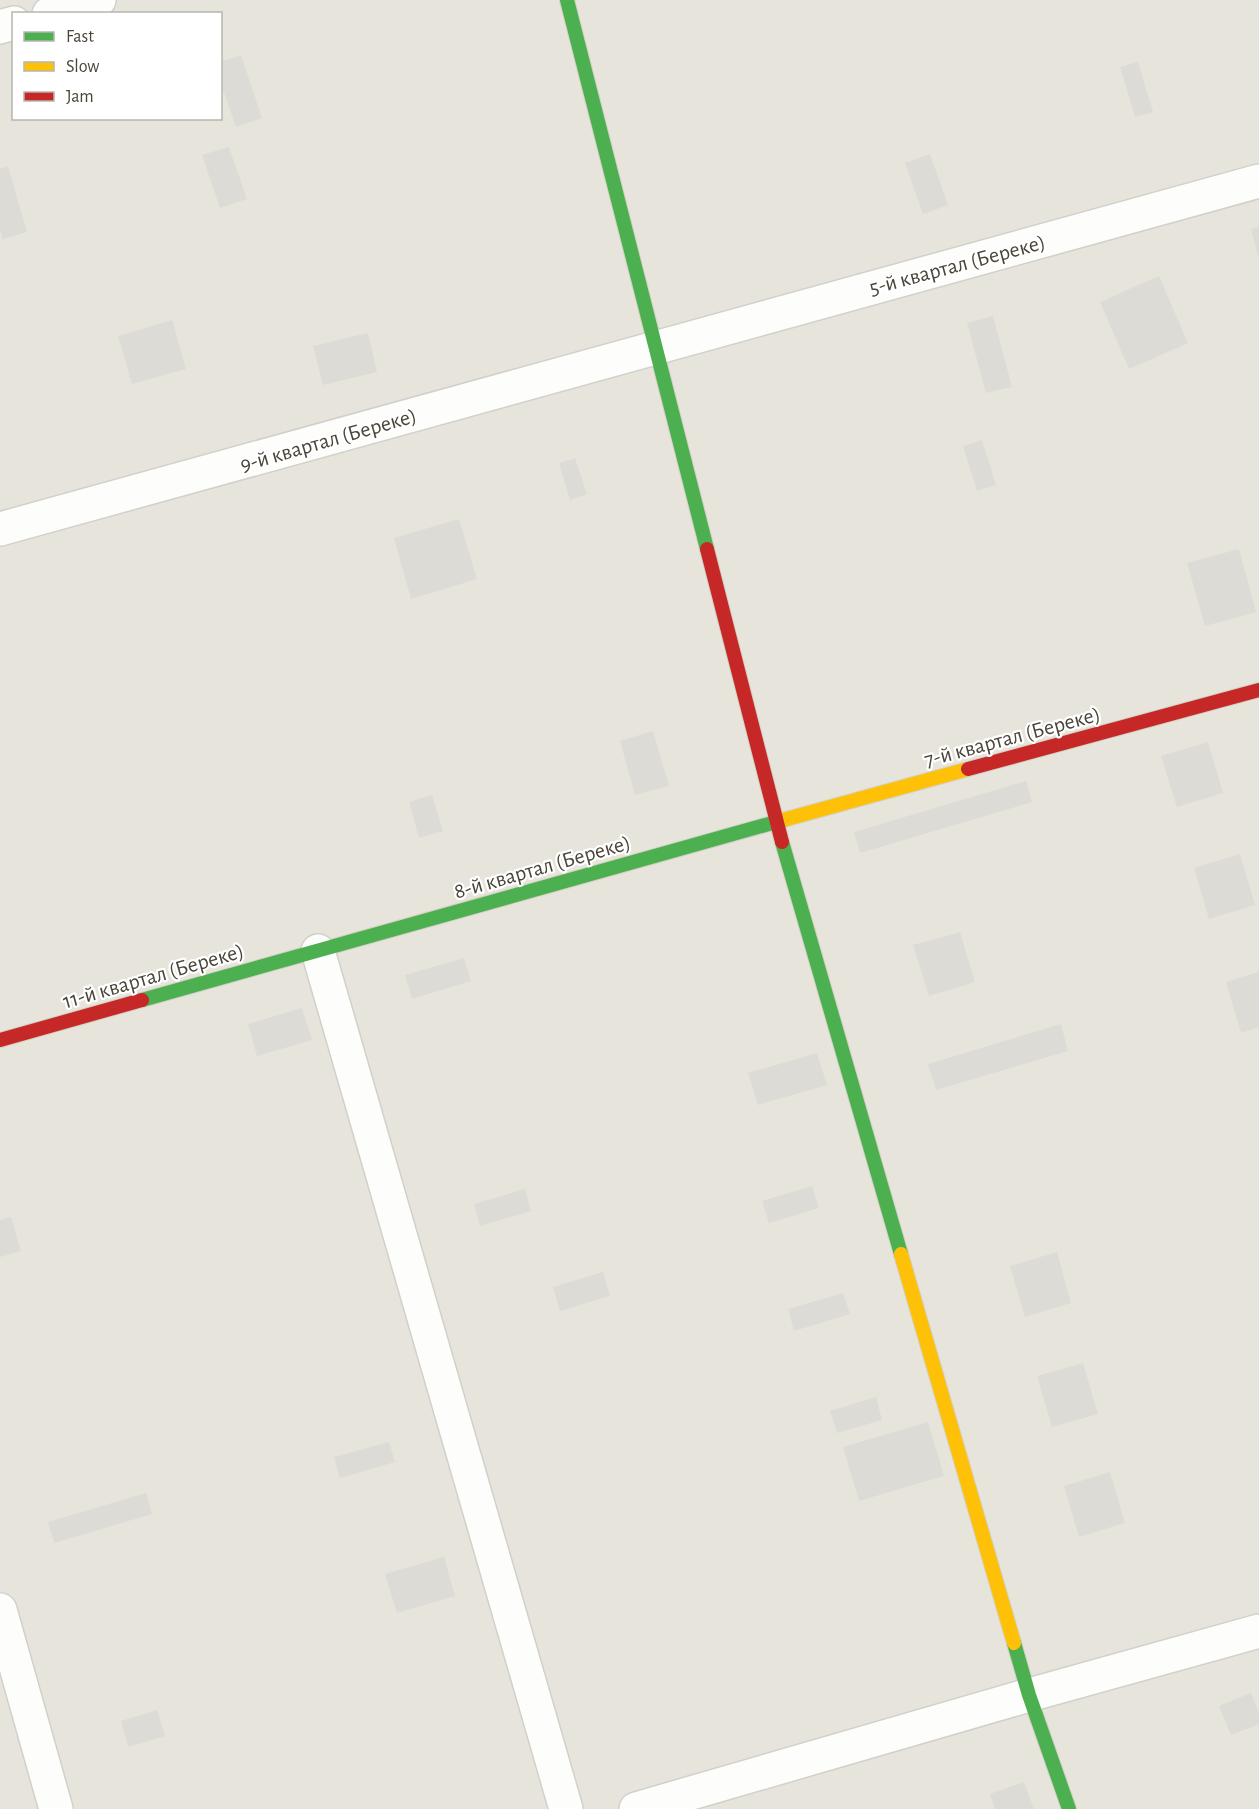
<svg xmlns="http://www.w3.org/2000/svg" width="1259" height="1809" viewBox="0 0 1259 1809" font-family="'Alegreya Sans',sans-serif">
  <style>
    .residential { fill: #e7e4db; fill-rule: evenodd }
    .building { fill: #dddbd6 }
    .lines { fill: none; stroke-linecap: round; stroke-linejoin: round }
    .street-casing { stroke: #d1d0cb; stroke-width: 36 }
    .fast-casing { stroke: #d3d0c4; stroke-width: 16 }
    .slow-casing { stroke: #d3d0c4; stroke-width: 16 }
    .jam-casing { stroke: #d3d0c4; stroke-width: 16 }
    .street { stroke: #fdfdfc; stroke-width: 33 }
    .fast { stroke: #4caf50; stroke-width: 14 }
    .slow { stroke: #ffc107; stroke-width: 14 }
    .jam { stroke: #c62828; stroke-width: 14 }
    .labels { text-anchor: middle; stroke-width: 4.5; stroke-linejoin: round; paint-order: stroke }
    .street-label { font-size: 22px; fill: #4a4538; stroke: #fff }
  </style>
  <rect width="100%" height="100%" fill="#f3f2ee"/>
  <path class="residential" d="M0 0H1259V1809H0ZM14 14H220V118H14Z"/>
  <path class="building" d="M241 55 262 118 236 127 220 81V62Z
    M1138 62 1153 112 1135 117 1120 67Z
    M229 147 247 199 220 208 202 155Z
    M930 154 948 205 923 214 905 163Z
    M8 166 27 232 3 239 0 230V169Z
    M1259 227V256H1258L1251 229Z
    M1159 276 1188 343 1129 369 1100 302Z
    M993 316 1012 387 986 393 967 323Z
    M172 320 186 369 132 384 118 336Z
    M368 333 377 372 323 385 313 346Z
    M982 440 996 485 977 491 963 446Z
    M575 458 587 494 570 500 559 463Z
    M459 519 477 579 411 599 394 538Z
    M1239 549 1256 612 1205 626 1187 563Z
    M653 731 669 786 635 795 620 741Z
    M1208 742 1223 793 1177 807 1161 756Z
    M1026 781 1032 802 860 853 854 832Z
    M432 795 443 831 419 838 409 802Z
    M1240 854 1255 905 1209 919 1194 868Z
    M960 932 975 982 929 996 913 945Z
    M464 958 471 981 412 999 405 975Z
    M1259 972V1027L1241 1033 1226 982Z
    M302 1008 312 1040 257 1056 248 1024Z
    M1061 1024 1068 1051 936 1090 928 1064Z
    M817 1053 827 1085 758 1105 748 1073Z
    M812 1186 819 1208 769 1223 762 1201Z
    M525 1189 531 1211 480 1226 474 1204Z
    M11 1217 21 1251 0 1257V1220Z
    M1057 1252 1071 1303 1025 1317 1010 1266Z
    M603 1272 610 1296 560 1311 553 1287Z
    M843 1293 850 1314 794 1331 788 1309Z
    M1083 1363 1098 1414 1052 1427 1037 1376Z
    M876 1397 882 1420 837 1433 830 1411Z
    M928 1422 944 1476 859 1501 843 1447Z
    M389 1442 395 1462 340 1478 334 1457Z
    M1110 1472 1125 1523 1079 1537 1064 1486Z
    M146 1493 152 1514 54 1543 48 1522Z
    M444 1557 455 1596 397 1613 385 1574Z
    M1251 1693 1259 1713V1724L1231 1735 1219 1706Z
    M157 1710 165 1736 128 1747 121 1721Z
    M1024 1782 1034 1809H995L990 1794Z"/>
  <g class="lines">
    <defs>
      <path id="street" d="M49 14 99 0
        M0 27 14 23
        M0 529 1259 181
        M318 951 566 1809
        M0 1610 56 1809
        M636 1809 1029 1695 1259 1631"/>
      <path id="fast" d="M567 0 707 549
        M782 842 901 1254
        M142 1000 783 820
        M1014 1643 1029 1695 1069 1809"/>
      <path id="slow" d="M783 820 968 769
        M901 1254 1014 1643"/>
      <path id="jam" d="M707 549 782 842
        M968 769 1259 690
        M0 1040 142 1000"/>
    </defs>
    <use href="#street" class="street-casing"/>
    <use href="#fast" class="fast-casing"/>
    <use href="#slow" class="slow-casing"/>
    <use href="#jam" class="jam-casing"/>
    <use href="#street" class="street"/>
    <use href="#fast" class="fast"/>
    <use href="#slow" class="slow"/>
    <use href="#jam" class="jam"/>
  </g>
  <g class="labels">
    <g class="street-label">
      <text transform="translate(957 264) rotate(-15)" y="8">5-й квартал (Береке)</text>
      <text transform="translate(328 439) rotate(-16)" y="8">9-й квартал (Береке)</text>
      <text transform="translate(1012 736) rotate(-15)" y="8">7-й квартал (Береке)</text>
      <text transform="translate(542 866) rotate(-16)" y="8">8-й квартал (Береке)</text>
      <text transform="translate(153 975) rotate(-16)" y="8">11-й квартал (Береке)</text>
    </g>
  </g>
  <rect x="12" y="12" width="210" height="108" fill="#ffffff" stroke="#b7b5af" stroke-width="1.5"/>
  <rect x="24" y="32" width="30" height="9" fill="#4caf50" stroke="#b7b5af" stroke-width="1.5"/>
  <text x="66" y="42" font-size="18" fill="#4a4538">Fast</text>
  <rect x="24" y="62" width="30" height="9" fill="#ffc107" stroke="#b7b5af" stroke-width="1.5"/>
  <text x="66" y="72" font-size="18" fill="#4a4538">Slow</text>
  <rect x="24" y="92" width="30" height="9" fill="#c62828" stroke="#b7b5af" stroke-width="1.5"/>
  <text x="66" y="102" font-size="18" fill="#4a4538">Jam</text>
</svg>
